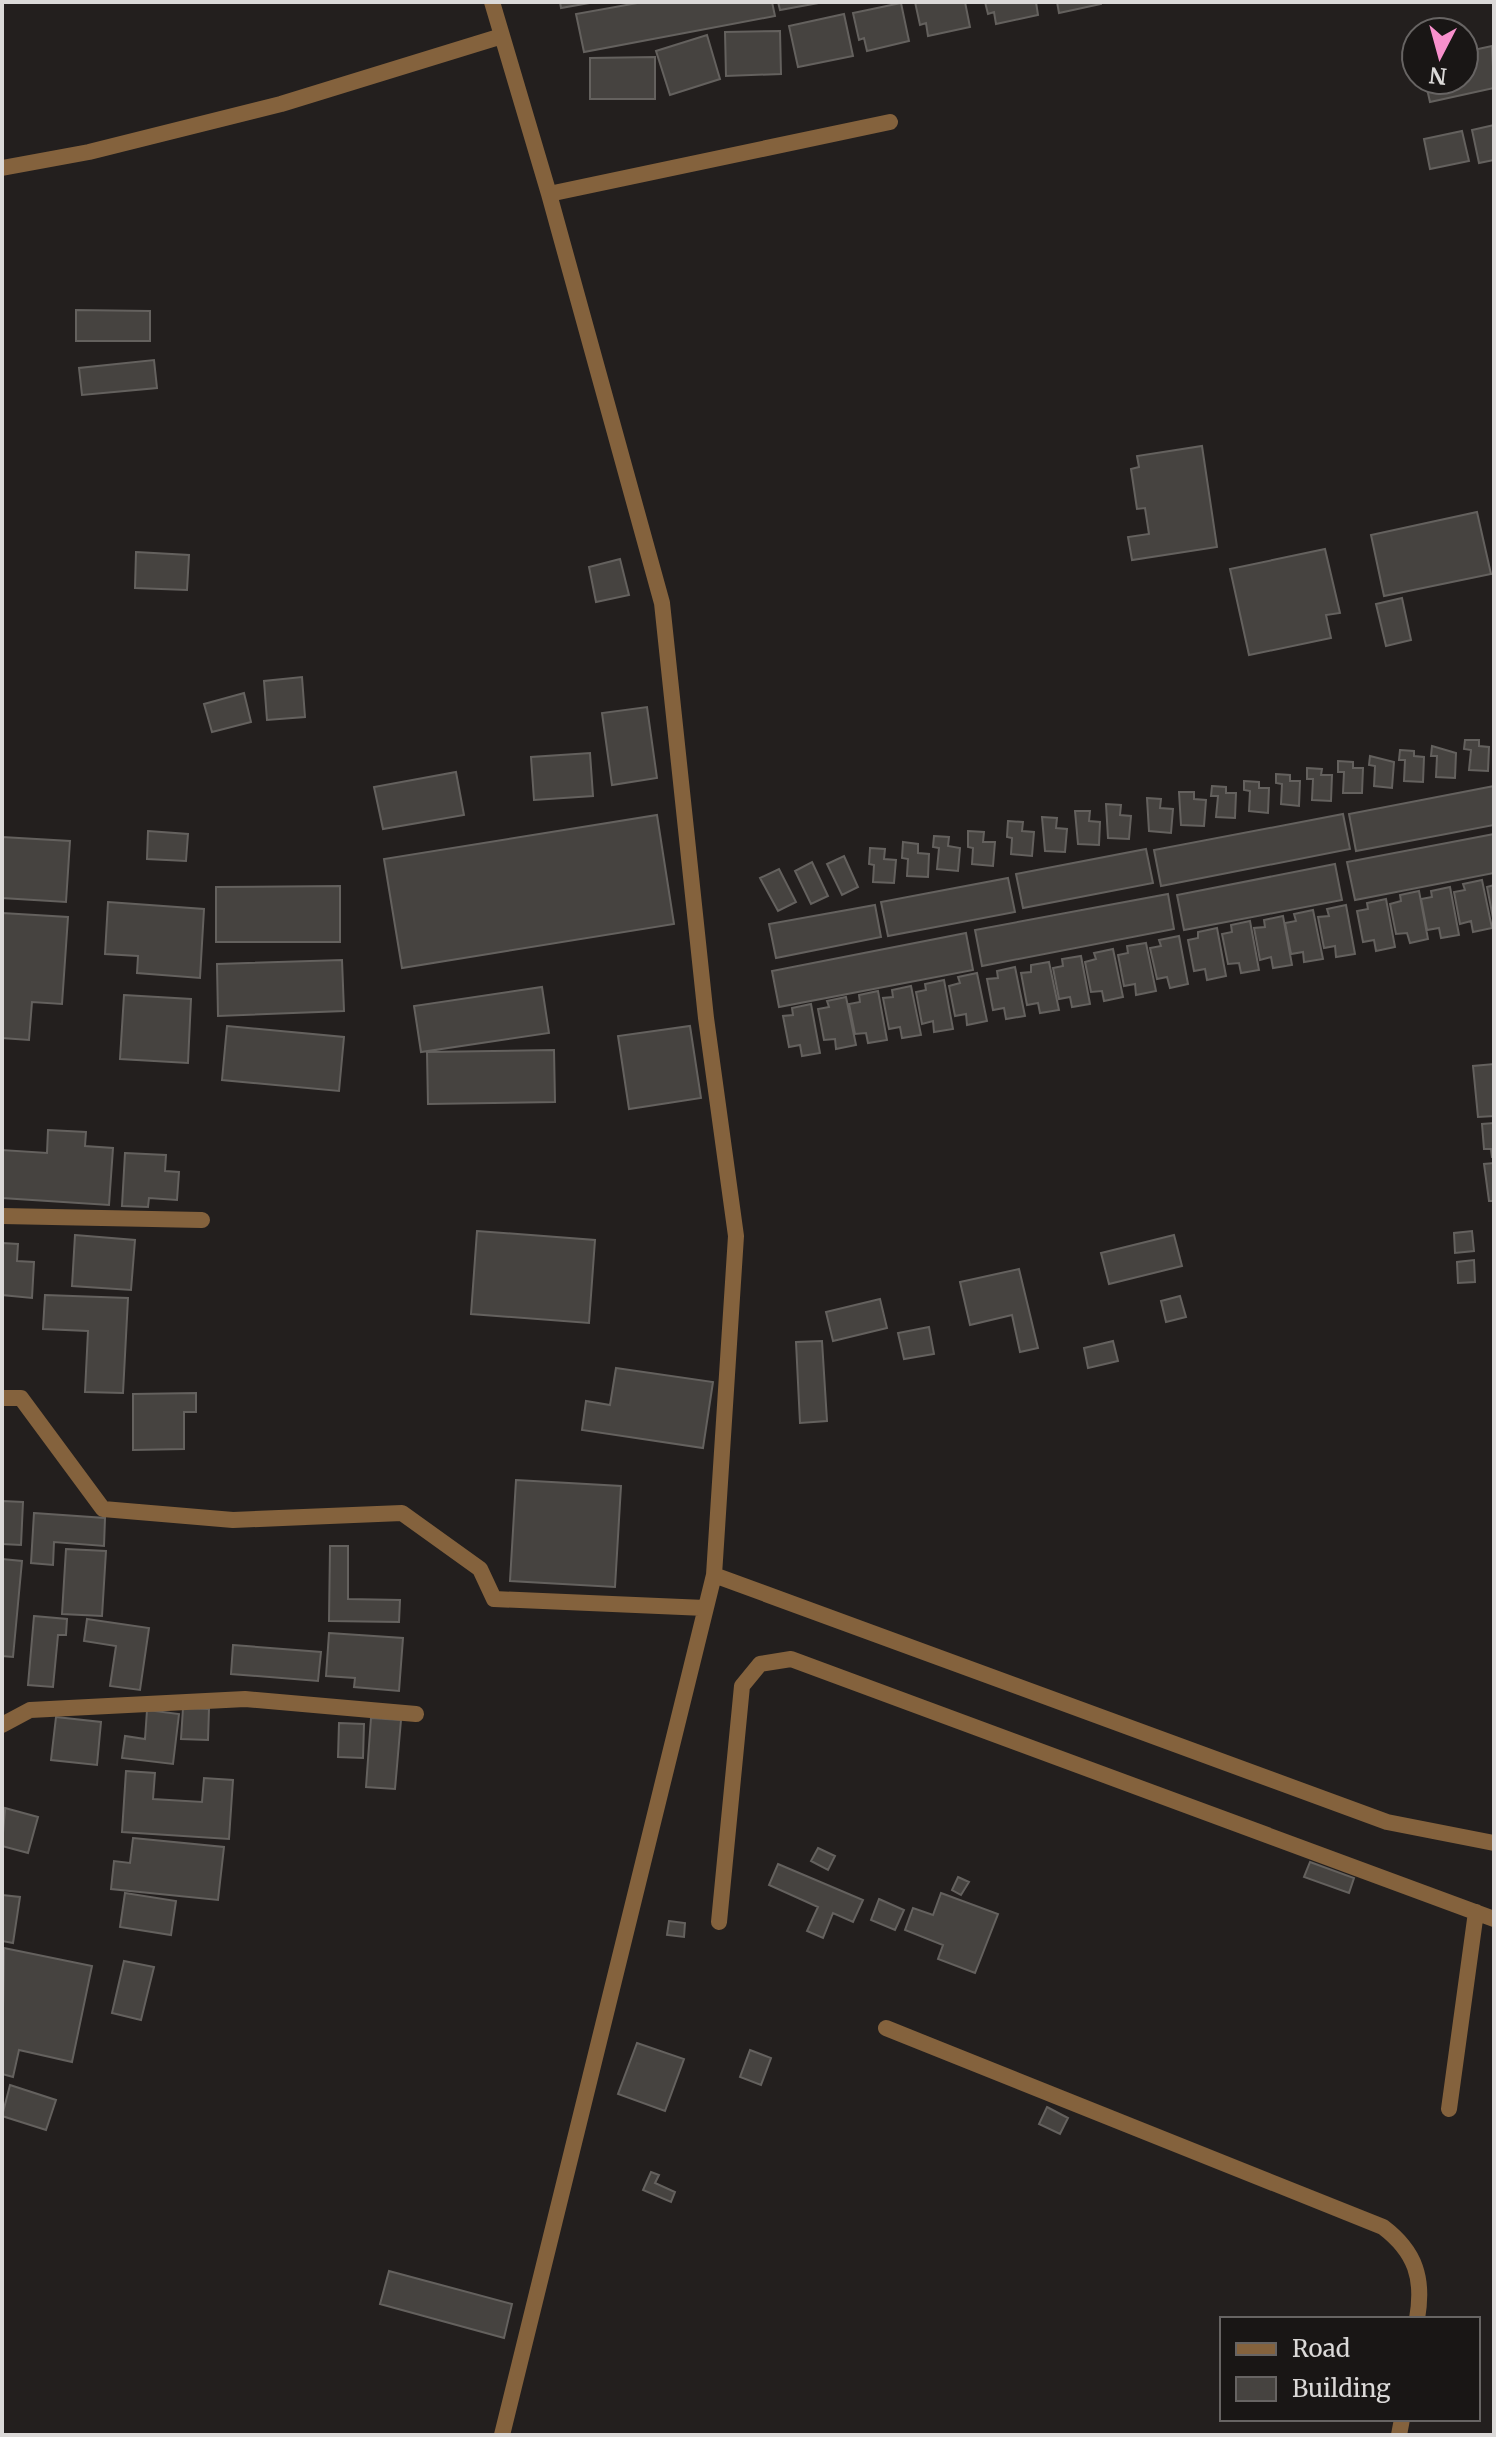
<svg xmlns="http://www.w3.org/2000/svg" width="1496" height="2437" viewBox="0 0 1496 2437" font-family="Merriweather,serif">
  <style>
    .building { fill: #464340; stroke: #64615e; stroke-width: 2 }
    .lines { fill: none; stroke-linecap: round; stroke-linejoin: round }
    .lane { stroke: #84623d; stroke-width: 16 }
    .street { stroke: #84623d; stroke-width: 16 }
  </style>
  <rect width="100%" height="100%" fill="#231f1e"/>
  <path class="building" d="M560 2H595L561 8Z
    M643 2H772L775 16 584 52 576 14Z
    M778 2H824L780 10Z
    M915 2H965L970 27 928 36 926 23 920 25Z
    M985 2H1036L1038 15 996 24 994 12 988 14Z
    M1057 2H1101V4L1059 13Z
    M901 3 909 41 867 51 864 38 859 40 853 13Z
    M844 14 853 56 798 67 789 26Z
    M780 31 781 74 726 76 725 32Z
    M707 35 720 79 670 95 656 51Z
    M1492 46 1494 88 1430 102 1425 80H1464V52Z
    M655 57V99H590V58Z
    M1494 125V160L1479 163 1472 130Z
    M1462 131 1469 161 1430 169 1424 139Z
    M76 310 150 311V341H76Z
    M154 360 157 388 82 395 79 368Z
    M1202 446 1217 547 1132 560 1128 537 1149 534 1145 508 1137 509 1131 469 1139 467 1137 456Z
    M1477 512 1491 574 1384 596 1371 535Z
    M1325 549 1340 613 1326 615 1331 638 1249 655 1230 569Z
    M136 552 189 555 187 590 135 588Z
    M620 559 629 595 596 602 589 567Z
    M1402 598 1411 640 1386 646 1376 604Z
    M302 677 305 717 267 720 264 681Z
    M244 693 251 722 212 732 204 704Z
    M647 707 657 778 612 785 602 713Z
    M1465 740H1479V746L1489 747 1488 771 1469 770 1471 750 1464 749Z
    M1432 746 1456 753 1455 778 1436 777 1437 756H1431Z
    M1400 750 1414 751V756L1424 757 1423 782 1404 781 1405 760H1399Z
    M590 753 593 796 534 800 531 757Z
    M1370 756 1394 762 1392 788 1374 786 1375 766 1369 765Z
    M1338 761 1353 762V768H1363L1362 793H1343L1344 772H1338Z
    M1307 768 1322 769 1321 775H1332L1331 801 1312 800 1313 779H1307Z
    M456 772 464 815 383 829 374 787Z
    M1276 774 1290 775V781H1300L1299 806 1281 804 1282 784 1276 783Z
    M1244 781 1259 782V788H1269L1268 813 1249 811 1250 791 1244 790Z
    M1212 786 1226 787V793H1236L1235 818 1216 817 1218 796H1211Z
    M1494 786V825L1356 851 1349 814Z
    M1179 792H1194V799L1206 800 1204 826 1181 825Z
    M1147 798 1161 799 1160 808 1173 809 1171 833 1149 831Z
    M1106 804 1121 805 1120 815 1131 816 1129 839 1108 838Z
    M1075 811H1090L1089 821 1100 822 1099 845 1078 844Z
    M1343 814 1350 849 1161 886 1154 850Z
    M657 815 674 924 402 968 384 859Z
    M1042 817 1057 818 1056 828 1067 829 1065 852 1045 851Z
    M1008 821 1023 822 1022 831 1034 832 1032 856 1011 854 1012 838 1007 837Z
    M148 831 188 834 186 861 147 859Z
    M968 831 984 832 983 842H995L993 866 972 864 973 848 968 847Z
    M1494 834V873L1355 900 1347 862Z
    M934 836 949 837 948 846 960 848 958 871 937 869 939 848 933 847Z
    M2 837 70 841 66 902 2 898Z
    M903 842 918 844V853L929 854 928 877 907 876 908 859 902 858Z
    M870 848 885 849 884 859 896 860 894 883 873 882 874 865 869 864Z
    M1146 849 1153 883 1023 908 1016 874Z
    M844 856 858 887 842 895 827 864Z
    M812 862 828 896 811 904 795 871Z
    M1335 864 1342 900 1184 930 1177 895Z
    M779 869 796 902 778 911 760 878Z
    M1008 878 1015 912 888 936 881 902Z
    M1482 880 1492 928 1473 932 1471 921 1460 924 1454 892 1465 890 1463 884Z
    M1494 885V918H1493L1487 887Z
    M340 886V942H216V887Z
    M1450 887 1459 935 1441 938 1439 928 1427 930 1421 899 1432 897 1431 891Z
    M1419 891 1428 939 1410 943 1407 933 1396 934 1390 904 1401 901 1400 895Z
    M1168 894 1174 929 982 966 975 930Z
    M1386 899 1395 947 1376 951 1374 940 1363 942 1357 911 1368 909 1367 903Z
    M108 902 204 909 200 978 137 973 138 956 105 954Z
    M875 905 881 937 776 958 769 924Z
    M1346 905 1355 954 1336 957 1335 946 1324 948 1318 917 1329 916 1327 909Z
    M1313 910 1323 959 1304 962 1303 952 1291 954 1285 923 1296 921 1294 914Z
    M2 913 68 917 62 1004 32 1002 29 1040 2 1038Z
    M1283 916 1292 965 1273 968 1271 957 1260 960 1254 928 1265 927 1264 920Z
    M1250 921 1259 970 1241 973 1239 963 1228 964 1222 934 1232 932 1231 925Z
    M1217 928 1226 976 1207 980 1205 969 1194 971 1188 940 1198 938V932Z
    M966 933 973 970 779 1007 772 971Z
    M1179 936 1188 984 1170 988 1167 977 1157 979 1150 948 1161 946 1159 940Z
    M1146 943 1156 991 1136 995 1135 984 1124 986 1118 955 1128 953 1127 946Z
    M1113 949 1123 997 1104 1001 1102 991 1091 992 1085 962 1096 959 1094 953Z
    M1081 956 1090 1004 1072 1007 1070 997 1059 999 1053 968 1063 966 1062 959Z
    M342 960 344 1011 218 1016 217 964Z
    M1049 962 1059 1010 1040 1013 1038 1003 1027 1005 1021 973 1031 972V965Z
    M1015 967 1025 1016 1006 1019 1004 1008 993 1010 987 979 998 978 997 971Z
    M977 973 987 1021 967 1025 966 1014 955 1016 949 986 960 983 958 977Z
    M944 980 953 1029 934 1032 933 1021 922 1024 916 992 926 990 925 984Z
    M911 986 921 1035 902 1038 900 1027 889 1029 883 998 893 997 892 990Z
    M542 987 549 1033 421 1052 414 1006Z
    M878 991 887 1040 868 1043 866 1033 855 1034 849 1004 860 1002 859 995Z
    M124 995 191 999 188 1063 120 1059Z
    M846 997 856 1045 836 1049 835 1039 824 1040 818 1009 829 1007 827 1001Z
    M811 1004 820 1053 802 1056 800 1045 789 1047 783 1016 793 1015 792 1008Z
    M227 1026 344 1037 339 1091 222 1080Z
    M690 1026 701 1098 629 1109 618 1036Z
    M554 1050 555 1102 428 1104 427 1052Z
    M1494 1064V1116L1478 1117 1473 1066Z
    M1494 1123V1157H1492L1491 1149H1484L1482 1124Z
    M48 1130 86 1132 85 1146 113 1148 109 1205 2 1198V1150L47 1153Z
    M125 1153 166 1155 165 1171 179 1172 177 1200 149 1198 148 1207 122 1206Z
    M1494 1163V1201H1489L1484 1164Z
    M477 1231 595 1240 589 1323 471 1314Z
    M1472 1231 1474 1251 1455 1253 1454 1233Z
    M75 1235 135 1240 131 1290 72 1286Z
    M1174 1235 1182 1266 1109 1284 1101 1253Z
    M2 1243 18 1244 17 1261 34 1262 32 1298 2 1295Z
    M1474 1260 1475 1282 1458 1283 1457 1262Z
    M1019 1269 1038 1348 1020 1352 1012 1315 970 1325 960 1282Z
    M45 1295 128 1298 123 1393 85 1392 88 1331 43 1329Z
    M1180 1296 1186 1317 1166 1322 1161 1301Z
    M880 1299 887 1328 833 1341 826 1312Z
    M929 1327 934 1354 904 1359 898 1333Z
    M822 1341 827 1421 800 1423 796 1342Z
    M1113 1341 1118 1361 1088 1368 1084 1348Z
    M616 1368 713 1382 703 1448 582 1430 586 1401 610 1405Z
    M196 1393V1412H184V1449L133 1450V1394Z
    M516 1480 621 1486 615 1587 510 1581Z
    M2 1501 23 1502 21 1545 2 1544Z
    M34 1513 105 1518 104 1546 54 1542 53 1565 31 1563Z
    M330 1546H348V1599L400 1600 399 1622 329 1621Z
    M66 1549 106 1551 102 1616 62 1614Z
    M2 1559 22 1561 13 1657 2 1656Z
    M34 1616 67 1619 66 1635H58L53 1687 28 1685Z
    M87 1619 149 1628 140 1690 110 1686 116 1646 84 1641Z
    M329 1633 403 1638 399 1691 354 1687 355 1678 326 1676Z
    M233 1645 321 1652 318 1681 231 1674Z
    M183 1708 209 1709 208 1740 181 1739Z
    M147 1710 179 1714 173 1764 122 1758 125 1736 145 1739Z
    M56 1717 101 1722 97 1765 51 1760Z
    M371 1718 401 1720 395 1789 366 1787Z
    M339 1723 364 1724 363 1758 338 1757Z
    M126 1771 155 1773 153 1799 202 1802 204 1778 233 1780 229 1839 122 1832Z
    M5 1808 38 1817 28 1853 2 1846Z
    M133 1838 224 1847 218 1900 111 1889 114 1861 130 1863Z
    M818 1848 835 1856 828 1870 811 1861Z
    M1310 1862 1354 1878 1349 1893 1304 1877Z
    M778 1864 863 1900 853 1922 833 1913 823 1938 807 1931 818 1907 769 1885Z
    M958 1877 969 1882 961 1895 952 1890Z
    M125 1893 176 1901 171 1935 120 1927Z
    M941 1893 998 1914 975 1973 938 1959 943 1945 905 1930 913 1908 933 1915Z
    M2 1895 20 1897 13 1943 2 1941Z
    M879 1899 904 1910 895 1930 871 1920Z
    M669 1921 685 1923 684 1937 667 1935Z
    M4 1948 92 1966 72 2062 19 2050 13 2077 2 2074Z
    M124 1961 154 1967 141 2020 112 2013Z
    M637 2043 684 2059 665 2111 618 2094Z
    M750 2050 771 2058 761 2085 740 2077Z
    M10 2085 56 2100 46 2130 2 2116Z
    M1047 2107 1068 2118 1060 2134 1039 2124Z
    M651 2172 659 2175 655 2183 675 2192 671 2202 643 2190Z
    M389 2271 512 2304 504 2338 380 2304Z"/>
  <g class="lines">
    <path class="lane" d="M719 1922 742 1686 760 1664 791 1659 1494 1919
      M886 2028 1383 2227C1416 2252 1424 2279 1417 2319
      M1449 2109 1476 1912
      M1399 2435 1402 2419"/>
    <path class="street" d="M492 2 549 194 662 603 706 1018 736 1236 714 1575 502 2435
      M2 168 89 152 281 104 502 36
      M549 194 890 122
      M2 1216 202 1220
      M2 1398H21L103 1509 233 1520 402 1513 480 1569 494 1599 705 1608
      M714 1575 1387 1822 1494 1843
      M2 1725 30 1710 245 1699 416 1714"/>
  </g>
  <rect width="1496" height="2437" fill="none" stroke="#dbd9d8" stroke-width="8"/>
  <rect x="1220" y="2317" width="260" height="104" fill="#191615" stroke="#676463" stroke-width="2"/>
  <rect x="1236" y="2343" width="40" height="12" fill="#84623d" stroke="#676463" stroke-width="2"/>
  <text x="1292" y="2357" font-size="24" fill="#dbd9d8">Road</text>
  <rect x="1236" y="2377" width="40" height="24" fill="#464340" stroke="#676463" stroke-width="2"/>
  <text x="1292" y="2397" font-size="24" fill="#dbd9d8">Building</text>
  <g transform="translate(1440 56) rotate(186)"><circle r="38" fill="#191615" stroke="#676463" stroke-width="2"/>
  <path d="M0-6L14 30L0 20L-14 30Z" fill="#f890cc"/>
  <text y="-12" font-size="22" font-weight="bold" text-anchor="middle" fill="#dbd9d8">N</text>
  </g>
</svg>
